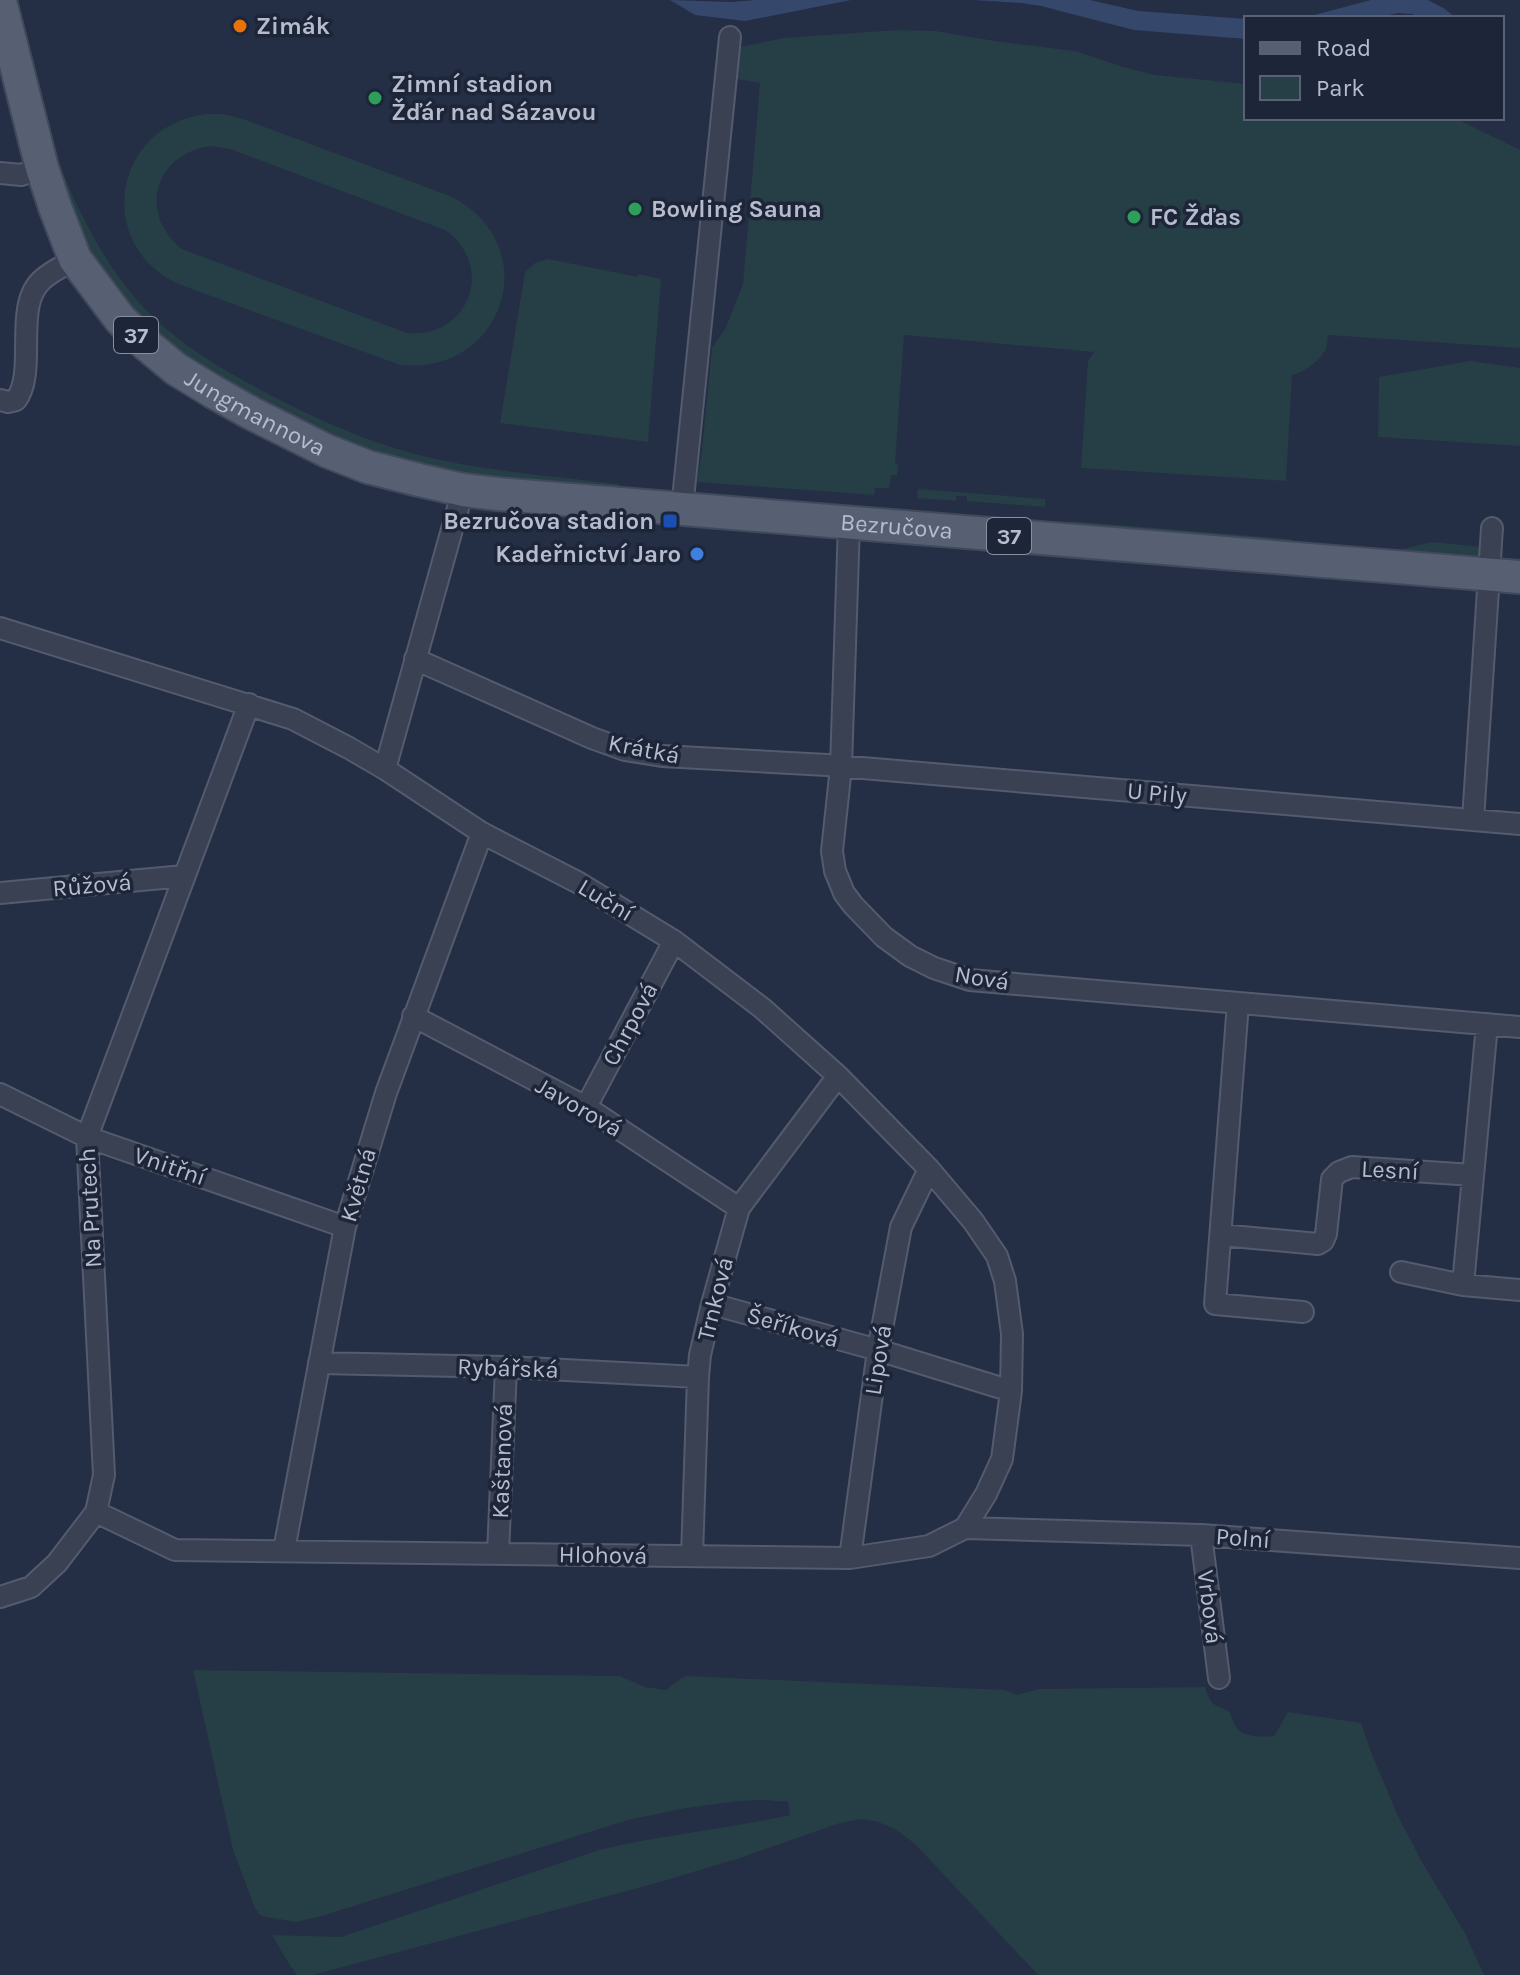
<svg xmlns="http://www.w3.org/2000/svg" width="1520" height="1975" viewBox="0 0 1520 1975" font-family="Karla,sans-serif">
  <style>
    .green { fill: #263e45; fill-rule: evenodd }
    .water { fill: #36476c }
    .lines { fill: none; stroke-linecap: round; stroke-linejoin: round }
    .minor-casing { stroke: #545b6e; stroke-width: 24 }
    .primary-casing { stroke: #42495d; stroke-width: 36 }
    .minor { stroke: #394153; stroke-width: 20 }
    .primary { stroke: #575f73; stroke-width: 32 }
    .food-dot { fill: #e8710a; stroke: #1d2539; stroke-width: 3 }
    .leisure-dot { fill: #2e9e5b; stroke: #1d2539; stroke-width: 3 }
    .transit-dot { fill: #1a4fb4; stroke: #1d2539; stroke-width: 3 }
    .shop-dot { fill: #3f7fe0; stroke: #1d2539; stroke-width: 3 }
    .labels { text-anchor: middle; stroke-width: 7; stroke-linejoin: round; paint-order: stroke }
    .shield { fill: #1d2539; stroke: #888fa1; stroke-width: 2 }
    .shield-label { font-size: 22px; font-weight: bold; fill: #b6bccd }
    .poi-label { font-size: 24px; font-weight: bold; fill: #b6bccd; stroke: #1d2539; text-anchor: start }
    .street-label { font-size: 24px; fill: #b6bccd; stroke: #1d2539 }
  </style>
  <rect width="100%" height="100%" fill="#242e44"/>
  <path class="green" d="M897 30 936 31 995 41 1075 51 1120 66 1155 75 1246 84V118H1455L1520 150V348L1328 335C1328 336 1327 347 1326 349 1320 360 1304 373 1292 375L1286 481 1081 468 1088 361 1094 352 904 335 895 463 898 464 897 475H891L889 488H875L874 495 697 482 702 449 712 348 726 327 743 284 760 83 737 79 741 47 783 38Z
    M206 114H224L246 120 450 196C546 243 506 376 400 365L181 285C93 248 112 125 206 114ZM211 146 230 149 445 230C496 266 469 339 407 333L182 249C137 214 155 153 211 146Z
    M48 135C70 194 96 252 137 300 168 336 207 360 248 383 301 412 357 439 415 454 482 471 551 476 619 484L621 492 467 478 367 453 257 403 173 351 103 278 75 225Z
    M548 259 638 277 639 274 661 279 648 442 500 423 525 272 535 263Z
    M1470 361 1520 368V446L1378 437 1379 377Z
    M918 489 1045 499V507L967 501V496H956V501L917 498Z
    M1070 521 1291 539V543L1077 527Z
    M1432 542 1482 547 1481 554 1478 558 1334 549V546L1390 552Z
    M193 1670 620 1676 645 1687 666 1690 677 1681 686 1676 1005 1690 1017 1695 1038 1689 1205 1687C1210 1704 1213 1705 1229 1711 1232 1717 1234 1726 1239 1730 1246 1737 1264 1737 1274 1736L1288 1712 1361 1723 1371 1752 1398 1816 1422 1862 1465 1933 1484 1975H1038L915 1844 895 1829 878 1822 861 1819 840 1823 737 1859 653 1884 313 1975H297L289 1964 272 1935 341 1937 599 1850C662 1835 727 1829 790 1815L788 1802 766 1800 740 1801 686 1808 628 1820 322 1916 296 1922 261 1916 255 1908 233 1850Z"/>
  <path class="water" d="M670 0 731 2 755 0H851L745 21 695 15Z
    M973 0H1090L1138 11 1246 19V39L1134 30 1041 6 1022 3Z
    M1371 0H1428L1445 9 1456 18H1423L1412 14 1398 13 1374 18H1303Z"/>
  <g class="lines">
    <defs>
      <path id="minor" d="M0 173 21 175 42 168
        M0 400 8 402 16 400C38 370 12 305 43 279 52 271 65 265 75 259
        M682 509 730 37
        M849 523 841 767 832 851 835 871 844 893 853 905 884 937 910 956 934 968 970 980 1520 1027
        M0 628 293 719 349 748 385 769 482 833 579 883 674 941 762 1008 838 1076 929 1169 973 1221 997 1256 1005 1281 1012 1334 1011 1391 1002 1459 986 1494 965 1528 929 1546 850 1558 175 1550 96 1512
        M415 659 592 738 625 750 662 756 827 765 1520 824
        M385 769 463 490
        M1473 820 1492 528
        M0 893 184 876
        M1238 1003 1215 1304 1303 1312
        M413 1016 586 1107 739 1208
        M0 1094 87 1137 345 1227
        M586 1107 674 941
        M1221 1235 1318 1244 1323 1241 1326 1234 1332 1179 1339 1172 1352 1167 1473 1175
        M1401 1272 1463 1285 1520 1290
        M1463 1285 1487 1024
        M712 1304 878 1350 1011 1391
        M319 1363 506 1367 698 1377
        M965 1528 1201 1535 1520 1558
        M1201 1535 1219 1678
        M284 1550 345 1227 386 1093 482 833
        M498 1554 506 1367
        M692 1556 698 1377 700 1355 712 1304 739 1208 838 1076
        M850 1558 878 1350 901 1227 929 1169
        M0 1597 31 1587 57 1563 96 1512 104 1475 87 1137 249 704"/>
      <g id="primary">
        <path id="s1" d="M0 1 42 168 55 207 75 259 120 319 147 345 176 369 212 391 251 413 327 451 368 467 419 480 463 490 498 494 1520 577"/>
      </g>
    </defs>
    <use href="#minor" class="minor-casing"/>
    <use href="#primary" class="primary-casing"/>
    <use href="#minor" class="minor"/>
    <use href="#primary" class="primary"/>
  </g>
  <circle class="food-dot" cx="240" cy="26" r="8"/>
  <g class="leisure-dot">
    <circle cx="375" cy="98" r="8"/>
    <circle cx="635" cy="209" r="8"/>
    <circle cx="1134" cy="217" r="8"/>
  </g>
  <rect class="transit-dot" x="662" y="513" width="16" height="16" rx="4"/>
  <circle class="shop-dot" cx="697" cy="554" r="8"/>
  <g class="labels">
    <g class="shield">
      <rect x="114" y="317" width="44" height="36" rx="6"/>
      <rect x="987" y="518" width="44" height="36" rx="6"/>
    </g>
    <g class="shield-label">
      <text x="136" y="343">37</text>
      <text x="1009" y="544">37</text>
    </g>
    <g class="poi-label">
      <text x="256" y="34">Zimák</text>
      <text x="391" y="92">Zimní stadion<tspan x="391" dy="28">Žďár nad Sázavou</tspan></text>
      <text x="651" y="217">Bowling Sauna</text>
      <text x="1150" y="225">FC Žďas</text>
      <text x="654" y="529" text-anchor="end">Bezručova stadion</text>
      <text x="681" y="562" text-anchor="end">Kadeřnictví Jaro</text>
    </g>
    <g class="street-label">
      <text dy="8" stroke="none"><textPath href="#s1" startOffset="510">Jungmannova</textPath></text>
      <text dy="8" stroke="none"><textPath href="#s1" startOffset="1168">Bezručova</textPath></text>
      <text transform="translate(644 749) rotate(11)" y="8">Krátká</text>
      <text transform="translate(1157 793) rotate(5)" y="8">U Pily</text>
      <text transform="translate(92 885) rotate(-5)" y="8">Růžová</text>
      <text transform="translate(606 900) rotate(31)" y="8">Luční</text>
      <text transform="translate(982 978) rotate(9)" y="8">Nová</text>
      <text transform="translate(630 1024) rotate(-62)" y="8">Chrpová</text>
      <text transform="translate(579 1107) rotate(30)" y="8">Javorová</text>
      <text transform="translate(170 1166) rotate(19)" y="8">Vnitřní</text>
      <text transform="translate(1390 1170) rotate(3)" y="8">Lesní</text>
      <text transform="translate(358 1185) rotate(-74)" y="8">Květná</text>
      <text transform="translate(90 1208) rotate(-93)" y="8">Na Prutech</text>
      <text transform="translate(715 1299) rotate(-76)" y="8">Trnková</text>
      <text transform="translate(793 1327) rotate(16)" y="8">Šeříková</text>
      <text transform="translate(878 1360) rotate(-81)" y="8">Lipová</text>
      <text transform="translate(508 1368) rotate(2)" y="8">Rybářská</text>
      <text transform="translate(502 1461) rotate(-88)" y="8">Kaštanová</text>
      <text transform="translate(1243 1538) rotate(4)" y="8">Polní</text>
      <text transform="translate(603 1555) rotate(1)" y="8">Hlohová</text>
      <text transform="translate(1210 1607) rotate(83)" y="8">Vrbová</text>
    </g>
  </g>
  <rect x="1244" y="16" width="260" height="104" fill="#1d2539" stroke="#5a6174" stroke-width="2"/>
  <rect x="1260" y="42" width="40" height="12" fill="#575f73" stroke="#5a6174" stroke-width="2"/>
  <text x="1316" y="56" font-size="24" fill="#b6bccd">Road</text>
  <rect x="1260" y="76" width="40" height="24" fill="#263e45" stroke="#5a6174" stroke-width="2"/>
  <text x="1316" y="96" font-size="24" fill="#b6bccd">Park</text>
</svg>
